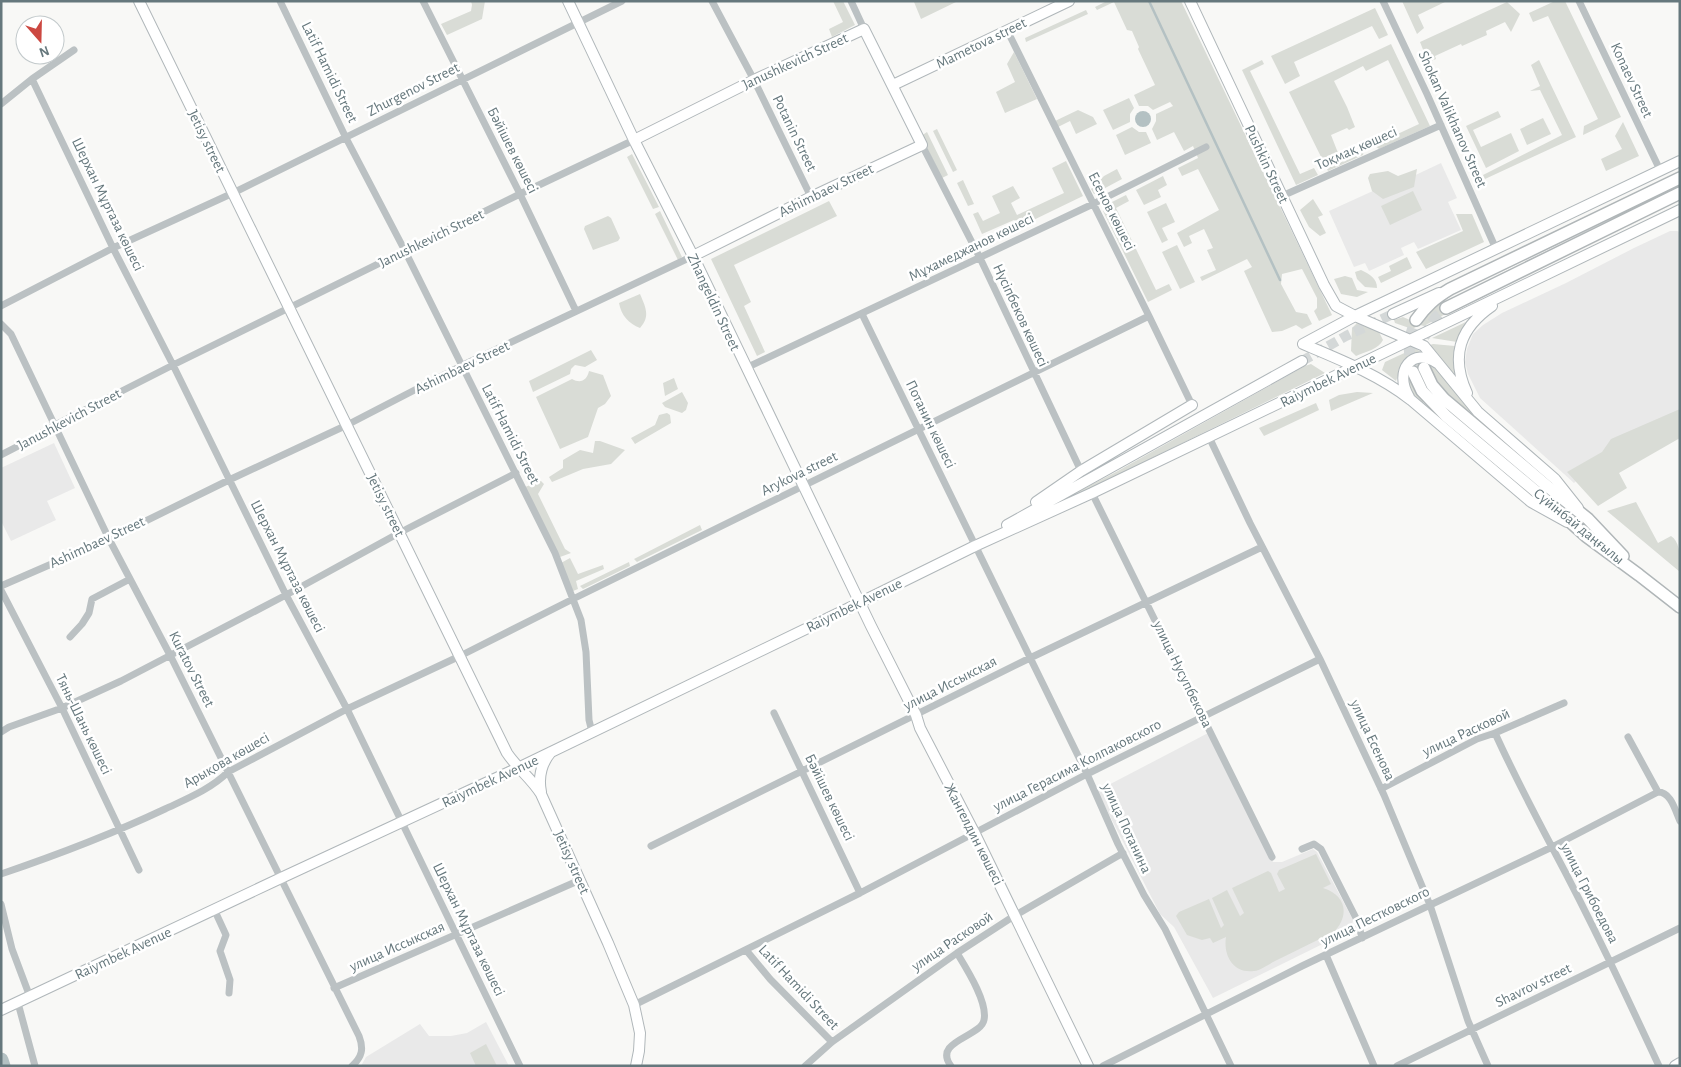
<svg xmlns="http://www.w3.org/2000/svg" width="1681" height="1067" viewBox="0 0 1681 1067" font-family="'Alegreya Sans',sans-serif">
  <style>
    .built { fill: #e9e9e9 }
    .green { fill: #d9dcd6 }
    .water { fill: #b4c1c3 }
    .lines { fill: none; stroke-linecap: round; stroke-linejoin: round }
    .stream { stroke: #b4c1c3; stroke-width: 2.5 }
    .river { stroke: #b4c1c3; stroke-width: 15 }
    .secondary-tunnel { stroke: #d4d8d8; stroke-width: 10; stroke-dasharray: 10 5; stroke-linecap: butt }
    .primary-tunnel { stroke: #d4d8d8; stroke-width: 11; stroke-dasharray: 11 5.5; stroke-linecap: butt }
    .secondary-casing { stroke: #b0b7ba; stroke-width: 12 }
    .primary-casing { stroke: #b0b6b8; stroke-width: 14 }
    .street { stroke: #bbc1c3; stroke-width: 7 }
    .secondary { stroke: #fff; stroke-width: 10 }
    .primary { stroke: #fff; stroke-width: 11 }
    .labels { text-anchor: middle; stroke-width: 5; stroke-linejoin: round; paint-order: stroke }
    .street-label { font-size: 15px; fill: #66787d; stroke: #fff }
  </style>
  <rect width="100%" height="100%" fill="#f8f8f6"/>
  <path class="built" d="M1441 163 1457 198 1448 202 1461 230 1418 249 1414 242 1401 248 1404 255 1369 271 1365 263 1354 267 1329 211 1386 185 1388 188Z
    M1670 231H1677L1680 232V420L1586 471 1574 483 1480 398 1468 374 1465 362 1467 349 1473 334 1483 325 1502 313 1566 283 1634 248Z
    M54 443 75 488 47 501 56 520 11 541 1 521V468Z
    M1210 732 1273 862H1282L1313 849 1317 852 1353 920 1351 930 1213 998 1174 927 1160 914 1097 791Z
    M486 1022 509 1066H361L366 1057 420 1024 429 1036H451L467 1033Z"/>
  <path class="green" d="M471 1H485L482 19 447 35 441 24 471 11 472 5Z
    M833 1H843L855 25 832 37 829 29 843 22Z
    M916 1H958L921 19 914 2Z
    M1107 1H1181L1332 315 1319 321 1314 311 1317 308V298L1302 269 1282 274 1281 284 1296 312 1307 314 1312 324 1302 329 1296 325 1282 331 1272 332 1244 271 1252 267 1247 259 1202 281 1200 277 1216 270 1207 250 1213 248 1204 229 1189 236 1192 243 1184 247 1177 233 1219 210 1198 169 1182 176 1178 168 1198 158 1193 146 1184 151 1174 132 1157 140 1152 129 1156 121V114L1173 106 1170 102 1153 110 1148 106H1139L1134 95 1155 85 1138 49 1139 47 1132 31 1127 30 1114 2 1097 10 1095 7Z
    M1402 1H1447L1418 15 1424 28 1417 34Z
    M1555 1H1565L1621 117 1583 135 1584 126 1598 119 1548 16 1533 22 1529 13Z
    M1507 2 1520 14 1511 32 1505 22 1486 31 1487 35 1462 46 1461 44 1435 56 1436 59 1428 62 1420 42Z
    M1375 8 1388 35 1379 39 1372 26 1294 62 1300 76 1285 84 1271 56Z
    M1086 10 1088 14 1026 42 1025 38Z
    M1391 44 1430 126 1379 149 1374 145 1419 124 1388 60 1366 71 1363 66 1334 81 1347 107 1355 127 1349 130 1347 128 1331 135 1340 158 1364 148 1363 155 1328 171 1289 92Z
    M1014 52 1037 99 1005 113 996 92 1015 82 1007 64Z
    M1262 60 1264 64 1250 71 1300 174 1314 168 1318 175 1296 185 1242 70Z
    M1539 60 1576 137 1485 179 1483 175 1562 135 1540 90 1530 91 1540 86 1531 65Z
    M1129 98 1134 108 1130 114V122L1113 130 1103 110Z
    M1078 110 1093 117 1097 124 1076 134 1070 121 1058 127 1055 121Z
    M1498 111 1501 117 1473 130 1481 147 1511 133 1519 151 1486 168 1466 126Z
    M1543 118 1551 134 1527 145 1520 129Z
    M1623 122 1639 156 1606 171 1601 159 1622 149 1615 136Z
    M1132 127 1139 132H1146L1151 143 1125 155 1116 135Z
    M937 129 957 170 953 172 933 131Z
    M927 132 948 175 942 178 921 136Z
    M632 154 659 207 653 209 627 157Z
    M1066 161 1083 196 1021 226 1014 220 982 234 973 214 978 212 983 221 1000 213 992 196 1013 186 1020 198 1011 203 1017 215 1064 193 1052 168Z
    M1117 169 1122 179 1094 194 1091 189 1104 176Z
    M1417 169 1414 187 1383 199 1372 191 1368 178 1370 174 1388 171 1398 176Z
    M1163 176 1167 185 1158 190 1161 197 1144 205 1136 190Z
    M963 180 974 204 968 206 957 183Z
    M1413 191 1422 210 1390 225 1381 206Z
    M1126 195 1129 201 1116 208 1156 290 1169 284 1172 290 1148 302 1103 211 1106 205Z
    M1313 199 1323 215 1318 217 1326 233 1320 236 1309 227 1300 210Z
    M829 201 837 216 734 265 751 302 744 306 765 352 757 356 711 259Z
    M1166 203 1175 222 1162 228 1168 240 1162 243 1147 212Z
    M660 211 682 257 678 260 655 214Z
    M1456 214H1472L1484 242 1426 269 1416 252 1463 231Z
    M608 216 611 218 620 238 618 241 593 250 584 229 585 226Z
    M1177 245 1195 282 1180 289 1162 252Z
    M1407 257 1412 268 1381 283 1378 277 1391 271 1389 266Z
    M1361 270C1369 274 1377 278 1377 288L1365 287 1357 279 1355 272Z
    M1345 276 1352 278 1357 290 1368 292 1357 297 1341 294 1334 279Z
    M640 294C645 306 651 316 640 328 629 324 621 315 619 303Z
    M1440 302 1449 312 1424 326 1420 325 1412 329 1395 323 1394 320 1403 317 1419 324 1424 316Z
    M1468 321 1457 342 1432 338Z
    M1357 323 1379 332 1383 340C1379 349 1365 352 1356 356L1351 351 1352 328Z
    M1433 344 1455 346 1454 357 1458 379 1430 345Z
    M1415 348 1425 355 1399 373 1396 381 1382 370 1385 362Z
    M591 350 597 360 585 367 575 365 571 369 570 374 533 392 529 381Z
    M1428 362 1440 371 1475 416 1473 418C1455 402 1438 388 1429 366L1408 373 1412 384 1424 401 1422 403C1409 391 1408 387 1406 370L1414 363Z
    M1311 364 1325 373 1040 513 1039 512 1116 472 1305 366Z
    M589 371 603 375 611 396 605 404 598 408 588 437 560 449 536 397 572 379C581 384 587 380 589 371Z
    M674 378 678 389 665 396 663 383Z
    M682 392 688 403 686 410 682 413 665 407 662 403Z
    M1357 392 1373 393 1331 411 1329 400 1339 395Z
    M1316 403 1319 410 1264 436 1259 428Z
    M1680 409V438L1619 473 1627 488 1598 506 1567 472 1602 452 1611 439Z
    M667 413 670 415 671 423 635 444 631 438 655 425 659 415Z
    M595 441H600L625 450 611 464 583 469 552 482 549 477 563 468V460L580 450 593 453Z
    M541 481 544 484 538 494 565 549 571 553 560 557 525 487Z
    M1636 502 1658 543 1671 536C1681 542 1680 560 1680 572L1607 511Z
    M700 525 702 530 637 562 634 559Z
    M570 558 578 574 603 565 604 569 576 581 578 589 573 591 561 563Z
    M629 562 630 566 583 589 580 586Z
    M1316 854 1331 884 1323 888C1346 895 1350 915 1334 932 1314 942 1295 951 1275 961 1269 964 1261 970 1254 971 1233 974 1223 955 1226 937L1213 943 1210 938 1202 940 1187 935 1176 916 1179 912 1209 899 1221 928 1224 925 1212 898 1227 890 1240 916 1244 913 1232 888 1268 871 1271 873 1279 892 1285 889 1277 874 1279 870Z
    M486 1044 497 1066H476L470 1053Z"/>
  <path class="water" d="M1135 119a8 8 0 1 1 16 0a8 8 0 1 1-16 0Z"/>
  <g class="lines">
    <path class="stream" d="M1149 1 1280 280"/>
    <path class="river" d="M1 1060 3 1066"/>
    <path class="secondary-tunnel" d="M1302 361 1346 336 1393 314"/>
    <path class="primary-tunnel" d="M1424 337 1436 317 1446 308
      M1413 371C1408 351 1407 340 1416 320"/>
    <defs>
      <path id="secondary" d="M139 1 507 753C517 768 532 779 541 794L608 943 634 1005 640 1033 639 1051 636 1066
        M568 1 634 140 693 256 871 626 916 715 920 728 974 832 1088 1066
        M1190 1 1324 285 1336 306 1355 316 1424 346 1478 412 1555 479 1578 508
        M893 85 1069 1
        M634 140 754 80 864 29 922 145 811 197 693 256
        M1393 314 1439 293
        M1303 344 1355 316 1680 161
        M1303 344C1341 360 1379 375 1411 400L1531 502 1567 522
        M1467 393C1450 356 1460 328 1492 306
        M1409 397C1393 371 1413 346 1437 363
        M1036 502 1081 471 1192 405
        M1007 525 1302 361
        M541 792C538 777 541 764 551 752
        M1 1010 281 878 518 768 847 609 975 546 1092 493 1680 210
        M1675 1066 1680 1063"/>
      <path id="primary" d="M1446 308 1680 193
        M1416 320C1426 306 1435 298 1450 289L1680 178
        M1424 368 1432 385 1444 399 1547 486 1588 519 1623 556
        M1413 372 1422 391 1446 416 1539 494 1586 536 1639 575 1680 607"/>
    </defs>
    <use href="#secondary" class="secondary-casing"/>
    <use href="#primary" class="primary-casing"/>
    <path class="street" d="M280 1 346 138 405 251 555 553 581 620 586 652 589 720 592 732
      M423 1 520 194 576 311
      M712 1 754 80 811 197
      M851 1 864 29
      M1383 1 1427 94 1496 249
      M1579 1 1660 170
      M1007 30 1149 316 1192 405
      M32 79 113 248 173 365 286 595 347 709 520 1066
      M1 104 32 79 74 50
      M922 145 980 258 1081 471
      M1282 196 1441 125
      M1 306 113 248 233 193 622 1
      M862 314 1087 774 1118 844 1144 895 1165 929 1231 1066
      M1 324 11 334 109 539 170 655 359 1036C364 1049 362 1057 352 1066
      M746 368 1093 204 1206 147
      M1209 437 1250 523 1320 659 1384 795 1430 905 1468 1021 1488 1066
      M1 455 30 440 55 425 173 365 520 194 634 140
      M1092 493 1272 857
      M1 586 109 539 229 480 347 425 461 366 693 256
      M1 590 62 708 139 870
      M70 637 82 624 89 613 92 599 130 579
      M774 713 860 893
      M1 732 9 727 62 708 121 681 286 595 399 533 516 473
      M1495 733C1513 773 1533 811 1553 849 1591 920 1625 993 1659 1066
      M1628 737 1658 792C1671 792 1675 810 1680 821
      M1381 789 1477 739 1495 733 1564 703
      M651 846 1030 658 1262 547
      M1302 849 1314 844 1321 849 1358 922 1362 938
      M1 874C57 855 112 834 165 809 186 799 211 789 228 772L347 709 460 656 573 599 1149 316
      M1 904 12 949 30 997
      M214 909 226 935 220 951 230 980 229 993
      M746 950 770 979 832 1042
      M1326 955 1374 1066
      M334 988 580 880
      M18 1003 35 1066
      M634 1005 860 893 1087 774 1320 659
      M805 1066 832 1042 957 953 1014 916 1123 853
      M951 1066C932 1041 981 1037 984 1020 988 1002 966 968 957 953
      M1103 1066 1302 966 1552 847 1658 792
      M1397 1066 1680 928"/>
    <use href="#secondary" class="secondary"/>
    <use href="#primary" class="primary"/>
  </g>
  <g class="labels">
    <g class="street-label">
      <text transform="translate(981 43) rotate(-26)" y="5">Mametovа street</text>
      <text transform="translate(795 61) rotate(-25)" y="5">Janushkevich Street</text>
      <text transform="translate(330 72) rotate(64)" y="5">Latif Hamidi Street</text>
      <text transform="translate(1632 80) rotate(65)" y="5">Konaev Street</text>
      <text transform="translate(413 89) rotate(-27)" y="5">Zhurgenov Street</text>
      <text transform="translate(1453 119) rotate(66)" y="5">Shokan Valikhanov Street</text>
      <text transform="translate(795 133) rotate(64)" y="5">Potanin Street</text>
      <text transform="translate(207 141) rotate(64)" y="5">Jetisy street</text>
      <text transform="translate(1356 148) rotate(-24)" y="5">Тоқмақ көшесі</text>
      <text transform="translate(513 150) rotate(63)" y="5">Бәйішев көшесі</text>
      <text transform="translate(1267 164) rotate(65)" y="5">Pushkin Street</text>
      <text transform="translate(826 190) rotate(-26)" y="5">Ashimbaev Street</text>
      <text transform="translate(108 204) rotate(64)" y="5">Шерхан Мұртаза көшесі</text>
      <text transform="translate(1112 211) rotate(63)" y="5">Есенов көшесі</text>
      <text transform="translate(431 238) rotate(-26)" y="5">Janushkevich Street</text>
      <text transform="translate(971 247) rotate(-26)" y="5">Мұхамеджанов көшесі</text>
      <text transform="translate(714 302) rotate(65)" y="5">Zhangeldin Street</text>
      <text transform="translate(1021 315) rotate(65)" y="5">Нүсіпбеков көшесі</text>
      <text transform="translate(462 367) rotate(-26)" y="5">Ashimbaev Street</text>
      <text transform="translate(1328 380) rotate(-26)" y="5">Raiymbek Avenue</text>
      <text transform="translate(69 419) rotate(-28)" y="5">Janushkevich Street</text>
      <text transform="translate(931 424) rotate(64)" y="5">Потанин көшесі</text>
      <text transform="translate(511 434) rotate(63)" y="5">Latif Hamidi Street</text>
      <text transform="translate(799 473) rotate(-26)" y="5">Arykova street</text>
      <text transform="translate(386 505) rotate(64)" y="5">Jetisy street</text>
      <text transform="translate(1579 526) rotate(39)" y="5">Сүйінбай даңғылы</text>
      <text transform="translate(97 542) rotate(-25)" y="5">Ashimbaev Street</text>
      <text transform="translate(288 566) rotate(63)" y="5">Шерхан Мұртаза көшесі</text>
      <text transform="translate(854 605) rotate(-26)" y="5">Raiymbek Avenue</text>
      <text transform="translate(192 669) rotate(63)" y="5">Kuratov Street</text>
      <text transform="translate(1183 674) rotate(64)" y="5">улица Нусупбекова</text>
      <text transform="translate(950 683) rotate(-27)" y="5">улица Иссыкская</text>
      <text transform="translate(84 724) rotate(64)" y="5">Тянь-Шань көшесі</text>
      <text transform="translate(1466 732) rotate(-25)" y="5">улица Расковой</text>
      <text transform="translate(1373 740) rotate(65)" y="5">улица Есенова</text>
      <text transform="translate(226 760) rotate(-30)" y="5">Арықова көшесі</text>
      <text transform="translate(1077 765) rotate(-27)" y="5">улица Герасима Колпаковского</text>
      <text transform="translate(490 781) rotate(-25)" y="5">Raiymbek Avenue</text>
      <text transform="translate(830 797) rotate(64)" y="5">Бәйішев көшесі</text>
      <text transform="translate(1127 828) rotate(65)" y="5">улица Потанина</text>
      <text transform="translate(974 834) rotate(63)" y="5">Жангелдин көшесі</text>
      <text transform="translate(572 862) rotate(66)" y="5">Jetisy street</text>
      <text transform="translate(1590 893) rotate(63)" y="5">улица Грибоедова</text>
      <text transform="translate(1375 916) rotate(-26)" y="5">улица Пестковского</text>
      <text transform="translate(469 929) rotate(64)" y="5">Шерхан Мұртаза көшесі</text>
      <text transform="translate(952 941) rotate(-34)" y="5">улица Расковой</text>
      <text transform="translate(397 946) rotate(-24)" y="5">улица Иссыкская</text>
      <text transform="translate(123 953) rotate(-25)" y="5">Raiymbek Avenue</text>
      <text transform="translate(1533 985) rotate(-26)" y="5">Shavrov street</text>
      <text transform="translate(799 987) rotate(47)" y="5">Latif Hamidi Street</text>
    </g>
  </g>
  <rect width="1681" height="1067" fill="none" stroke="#66787d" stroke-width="5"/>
  <g transform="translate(40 40) rotate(160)"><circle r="24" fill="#ffffff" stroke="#c2c9cb"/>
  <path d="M0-4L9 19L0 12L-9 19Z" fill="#cc4841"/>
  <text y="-8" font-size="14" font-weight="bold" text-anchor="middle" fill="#66787d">N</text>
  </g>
</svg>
